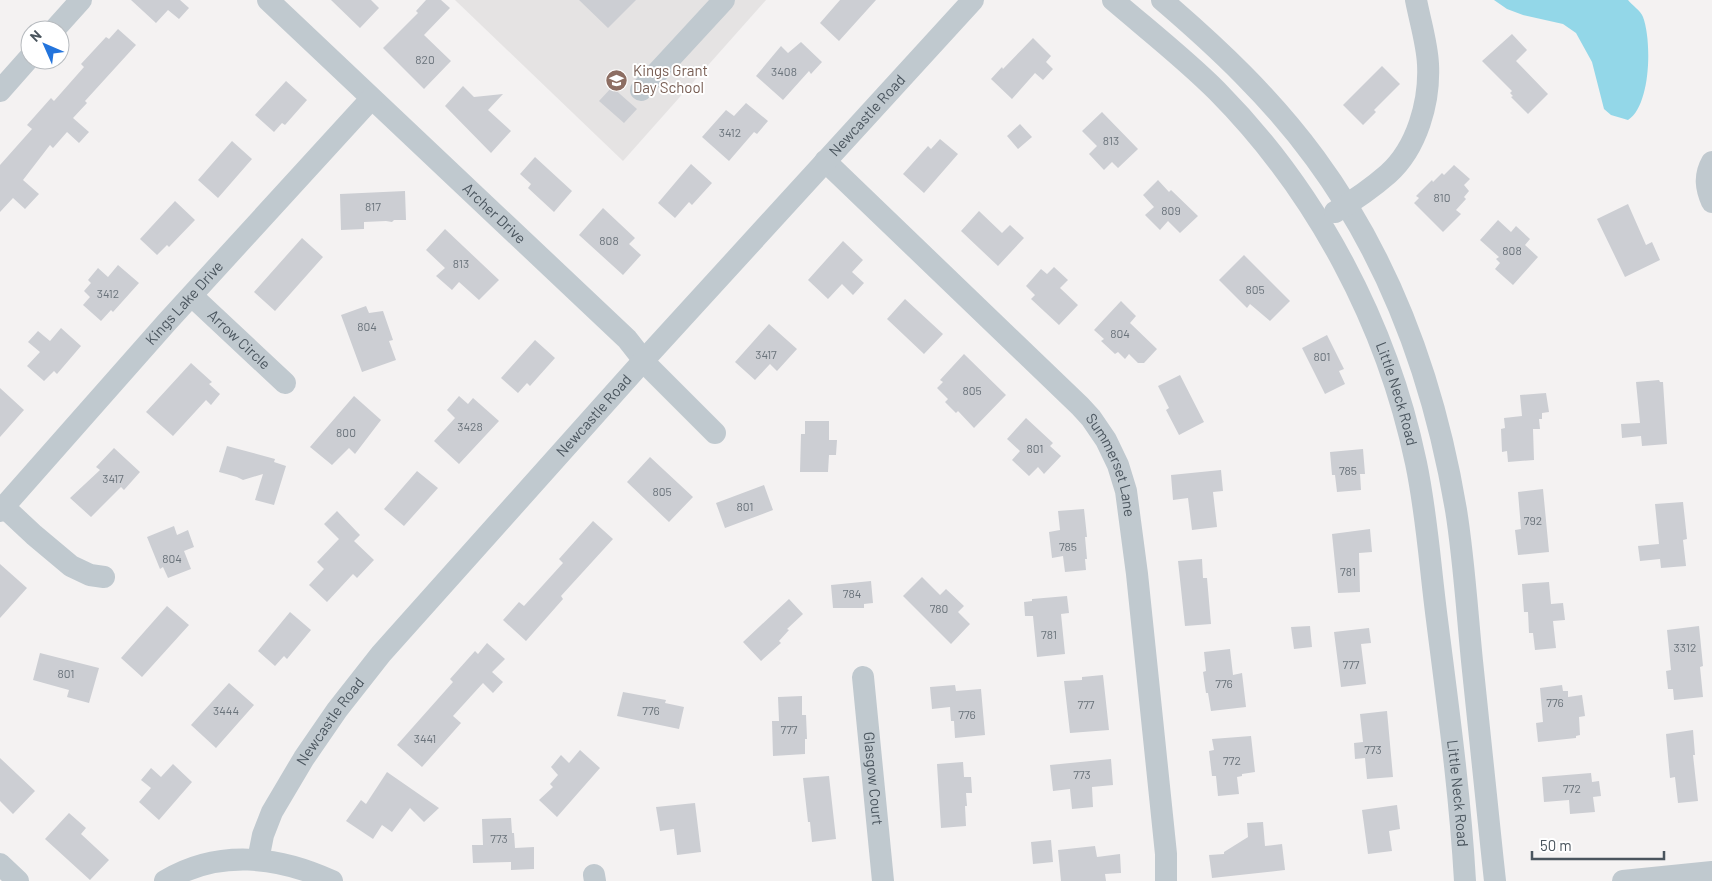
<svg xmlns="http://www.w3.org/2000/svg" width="1712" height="881" viewBox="0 0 1712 881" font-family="Barlow,sans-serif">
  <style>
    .education { fill: #e5e3e3 }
    .water { fill: #93d7e8 }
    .building { fill: #ccced3 }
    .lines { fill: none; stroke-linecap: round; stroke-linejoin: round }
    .minor { stroke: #c0c9cf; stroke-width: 22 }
    .labels { text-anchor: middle; stroke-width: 4; stroke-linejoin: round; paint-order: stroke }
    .number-label { font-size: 12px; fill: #6a737b }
    .education-label { font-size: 15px; fill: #785e54; stroke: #fff; text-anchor: start }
    .street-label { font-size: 15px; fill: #4a555e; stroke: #fff }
  </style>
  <rect width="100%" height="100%" fill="#f4f2f2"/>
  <path class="education" d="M455 0H766L623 161Z"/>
  <path class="water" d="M1494 0H1628C1632 5 1641 11 1643 17 1652 41 1651 105 1628 120L1611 115 1604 109 1592 62 1576 33 1563 24 1523 15 1507 9Z"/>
  <path class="building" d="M131 0H180L189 8 179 19 168 10 156 23Z
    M331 0H371L379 8 360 28Z
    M426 0H441L450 8 424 35 451 61 424 89 383 48 418 13 416 11Z
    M579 0H636L608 28Z
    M840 0H876L839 41 820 23Z
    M118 29 136 45 85 101 87 103 73 118 89 132 79 143 67 132 53 148 50 145 23 180 39 194 25 209 13 198 0 212V165L32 129 27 125 51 98 54 101 84 67 81 64 106 37 109 39Z
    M1512 34 1527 50 1516 61 1548 94 1528 114 1511 97 1513 96 1510 93 1512 91 1482 61Z
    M1033 38 1051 56 1046 62 1053 69 1043 80 1035 73 1012 99 991 79 1002 67 1003 69Z
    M801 42 822 62 811 74 809 71 783 100 756 76 781 46 788 53Z
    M1382 66 1400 84 1374 110 1376 112 1363 125 1343 105Z
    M286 81 307 100 285 125 282 123 274 132 255 115Z
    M463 86 474 97 503 94 488 110 511 131 491 153 445 106Z
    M612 87 637 109 624 123 599 101Z
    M746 103 768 121 757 134 754 132 729 161 702 137 726 110 734 116Z
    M1102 112 1138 149 1118 168 1112 162 1104 170 1089 154 1097 146 1082 131Z
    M1020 124 1032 137 1018 149 1007 136Z
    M940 139 958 154 924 193 903 174 928 146 931 149Z
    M232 141 252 159 218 198 198 180Z
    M535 157 572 191 554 212 528 188 531 184 520 174Z
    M691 164 712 183 692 205 689 202 675 218 658 203Z
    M1454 165 1470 179 1464 185 1469 191 1464 197 1466 199 1456 210 1461 214 1443 232 1414 203 1419 198 1416 196 1432 180 1433 182 1442 173 1444 175Z
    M1158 180 1169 192 1171 190 1198 216 1180 233 1168 221 1160 230 1145 215 1154 207 1143 195Z
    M405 191 406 220H394L392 222 386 221 364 222V229L341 230 340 194Z
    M175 201 195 220 169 247 167 245 157 255 140 239Z
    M1628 204 1646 245 1652 242 1660 260 1625 277 1597 219Z
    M603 208 635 238 629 244 641 255 623 275 579 235Z
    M979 211 1002 233 1010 225 1024 238 998 266 961 231Z
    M1498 220 1511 232 1516 226 1530 239 1525 245 1538 257 1513 285 1495 269 1500 263 1496 259 1499 257 1480 240Z
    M445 229 499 280 479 300 459 282 452 290 436 276 445 268 426 250Z
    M302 238 323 257 275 311 254 292Z
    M843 241 863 260 852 272 864 283 853 295 842 284 828 299 808 280Z
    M1244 255 1290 301 1270 321 1250 304 1247 308 1219 280Z
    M118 265 139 283 113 312 111 310 101 321 83 305 90 297 84 291 91 283 88 280 98 268 108 277Z
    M1054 267 1068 280 1060 288 1078 305 1059 325 1031 299 1035 295 1026 286 1041 269 1047 274Z
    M905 299 943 334 924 354 887 319Z
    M1121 301 1136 316 1130 323 1157 349 1144 363H1138L1129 354 1125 359 1118 352 1115 354 1101 341 1104 339 1094 330Z
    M366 306 369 313 383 311 393 340 389 341 396 360 362 372 341 315Z
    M769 324 797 349 777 371 770 364 755 380 735 362Z
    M61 328 81 346 57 374 54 371 44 381 27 366 40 352 28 342 38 331 50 341Z
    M1327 335 1344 369 1339 371 1345 384 1325 394 1302 348Z
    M535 340 555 358 530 386 527 383 518 393 501 378Z
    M964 354 1006 395 974 428 958 411 956 413 945 402 948 399 937 388 943 382 940 380Z
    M191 363 212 382 209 384 220 394 211 405 206 400 173 436 146 412Z
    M1180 375 1204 422 1179 435 1166 410 1169 408 1158 386Z
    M1659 380 1660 382H1663L1667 444 1642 446 1641 436 1622 438 1621 424 1640 423 1636 382Z
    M0 388 24 410 0 437Z
    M1546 393 1549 412 1542 413V419H1539L1540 429H1533L1534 460 1508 462 1507 451 1502 452 1501 429 1505 428 1504 418 1522 416 1520 395Z
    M354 396 381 420 355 454 349 448 332 465 310 447Z
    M459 396 468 404 473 398 499 421 459 464 434 441 455 418 447 410Z
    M1026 418 1053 443 1050 446 1061 456 1044 474 1038 467 1029 476 1012 460 1020 451 1007 439Z
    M805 421H829V440H837L836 455H829L828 472H800L801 434H805Z
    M227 446 275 459 274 462 286 466 274 505 255 500 263 474 243 480 237 477 219 472Z
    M114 448 140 472 124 490 121 487 91 517 70 498 100 470 96 467Z
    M1363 449 1365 474H1360L1361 490 1337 492 1335 475H1332L1330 452Z
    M650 457 693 497 669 522 627 482Z
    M1221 470 1223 491 1213 492 1217 527 1192 530 1188 498 1173 500 1171 475Z
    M417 471 438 488 404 526 384 509Z
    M764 485 773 510 725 528 716 503Z
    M1543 489 1549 552 1518 555 1515 530 1521 529 1518 492Z
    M1683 502 1687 539 1683 540 1686 566 1661 568 1660 559 1640 561 1638 546 1659 544 1655 504Z
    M1084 509 1087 537H1085L1087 559H1085L1086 570 1065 572 1063 556 1052 558 1049 532 1060 530 1058 511Z
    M337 511 360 535 354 541 374 560 357 578 353 574 327 602 309 585 324 569 317 562 339 539 324 524Z
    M593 521 613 539 561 596 563 599 526 641 503 620 519 602 524 606 563 563 559 559Z
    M174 526 177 535 188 530 194 547 184 551 191 569 168 578 163 567 160 569 147 537Z
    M1370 529 1372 552 1359 553 1360 592 1338 593 1332 534Z
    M1202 559 1203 578H1207L1211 624 1185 626 1178 561Z
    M0 564 27 588 0 618Z
    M922 577 940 595 946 589 964 606 958 612 970 624 951 644 903 596Z
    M871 581 873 603 864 604V608H833L831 585Z
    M1549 582 1551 604 1563 603 1565 620 1553 621 1556 648 1535 650 1533 633H1529L1528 612H1524L1522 584Z
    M1067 596 1069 613 1061 614 1065 654 1037 657 1033 616H1025L1024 602 1032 601V599Z
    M789 599 803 614 787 629 789 630 779 641 781 643 761 661 743 642Z
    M167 606 189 625 142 677 121 658Z
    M290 612 311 630 287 659 284 656 275 666 258 651Z
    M1310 626 1312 647 1294 649 1291 627Z
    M1699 626 1703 666 1700 667 1703 697 1674 700 1673 689H1668L1666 671 1671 670 1667 630Z
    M1369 628 1371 643 1361 644 1366 684 1341 687 1334 632Z
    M487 643 505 659 492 672 503 682 493 693 483 683 453 716 461 723 422 767 397 745 453 682 450 679 475 651 478 654Z
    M1230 649 1233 675 1242 673 1246 707 1211 711 1208 693H1206L1203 672 1206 671 1204 652Z
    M40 653 99 668 89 703 67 697 69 690 33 680Z
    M1103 675 1109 730 1070 733 1064 681 1082 680V677Z
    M229 683 254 705 216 748 191 725Z
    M955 685 956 691 981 689 985 735 955 738 954 721H951L950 707 932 709 930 687Z
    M1562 685 1563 691H1568V697L1582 695 1585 716 1579 717 1580 735 1576 736V738L1538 742 1536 723 1543 722 1540 688Z
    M623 692 666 700 665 703 684 707 679 729 617 716Z
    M802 696V715H806L807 739H805V754L773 756 772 721H779L778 697Z
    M1387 711 1393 777 1367 779 1365 758 1355 759 1354 743 1363 742 1360 714Z
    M1693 730 1695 755H1693L1698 801 1678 803 1675 777 1670 778 1666 734Z
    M1251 736 1255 772 1242 774V776L1237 777 1239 794 1218 796 1216 776H1212L1209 751 1214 750 1212 739Z
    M580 750 600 768 557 817 539 800 553 787 550 784 558 775 551 767 561 755 569 763Z
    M0 758 35 791 13 814 0 801Z
    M1111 759 1113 785 1092 787 1093 807 1072 809 1070 789 1053 791 1050 765Z
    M963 762 964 777H971L972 793H966L967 806H965L966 826 941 828 937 764Z
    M173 764 192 782 159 820 139 802 151 788 141 780 151 768 161 777Z
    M387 772 439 808 424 822 410 808 392 832 382 825 373 839 346 821 361 800 366 804Z
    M1591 773 1592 782 1599 781 1601 796 1593 797 1595 812 1570 814 1569 800 1544 802 1542 777Z
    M829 776 836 839 812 842 810 822H808L803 778Z
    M695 803 701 852 677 855 674 829 660 831 656 807Z
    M1397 805 1400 829 1389 831 1392 851 1368 854 1362 810Z
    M69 813 86 828 81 834 109 860 90 880 45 839Z
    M511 818 512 833H514L515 848 534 847V869L511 870V862L473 863 472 845H483L482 819Z
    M1263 822 1265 846 1282 844 1285 870 1212 878 1209 855 1224 854V852L1248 837 1247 823Z
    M1051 840 1053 862 1033 864 1031 842Z
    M1095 846 1097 857 1120 854 1121 873 1105 874 1106 881H1061L1058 850Z"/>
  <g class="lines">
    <g class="minor">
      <path id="s1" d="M268 0 627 339 649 367 715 433"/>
      <path id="s2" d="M1113 0C1148 30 1185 59 1217 91 1317 192 1387 324 1416 463 1427 515 1430 567 1437 620 1448 707 1460 793 1465 881"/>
      <path d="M1162 0C1218 48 1271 98 1315 158 1391 261 1435 385 1456 510 1464 560 1467 611 1472 661 1480 735 1487 808 1495 881"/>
      <path d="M54 30 81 0"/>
      <path d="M641 90 724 0"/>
      <path d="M0 91 30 57"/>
      <path id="s3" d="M825 161 1080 406 1091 418 1106 440 1118 465 1126 491 1137 574 1166 854V881"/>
      <path d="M1712 162C1704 176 1706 188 1712 202"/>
      <path d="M1335 212C1353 201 1372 188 1388 174 1417 148 1430 102 1428 64 1427 43 1420 21 1416 0"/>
      <path id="s4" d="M192 296 285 383"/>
      <path d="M4 507 34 535 71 566 90 575 104 577"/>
      <path id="s5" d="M0 511 167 322 371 99"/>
      <path id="s6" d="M863 677 883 881"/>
      <path id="s7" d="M258 860 263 835 272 812 304 758 337 710 381 654 643 361 973 0"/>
      <path d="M0 864 18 881"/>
      <path d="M594 875 595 881"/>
      <path d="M165 881C218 849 278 856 332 881"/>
      <path d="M1623 881 1712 872"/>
    </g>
  </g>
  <defs>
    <symbol id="school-disc" viewBox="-11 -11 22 22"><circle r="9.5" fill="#8d6e63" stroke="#fff"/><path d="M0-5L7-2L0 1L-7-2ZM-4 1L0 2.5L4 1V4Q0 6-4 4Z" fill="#fff"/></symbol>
  </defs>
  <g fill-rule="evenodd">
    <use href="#school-disc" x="604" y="68" width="25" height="25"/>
  </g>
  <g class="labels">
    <g class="number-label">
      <text x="425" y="64">820</text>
      <text x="784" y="76">3408</text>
      <text x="730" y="137">3412</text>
      <text x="1111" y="145">813</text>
      <text x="1442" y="202">810</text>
      <text x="373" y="211">817</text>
      <text x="1171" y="215">809</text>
      <text x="609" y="245">808</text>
      <text x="1512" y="255">808</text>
      <text x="461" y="268">813</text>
      <text x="1255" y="294">805</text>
      <text x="108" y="298">3412</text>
      <text x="367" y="331">804</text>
      <text x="1120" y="338">804</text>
      <text x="766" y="359">3417</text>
      <text x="1322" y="361">801</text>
      <text x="972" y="395">805</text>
      <text x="470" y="431">3428</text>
      <text x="346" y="437">800</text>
      <text x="1035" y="453">801</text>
      <text x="1348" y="475">785</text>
      <text x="113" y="483">3417</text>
      <text x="662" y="496">805</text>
      <text x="745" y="511">801</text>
      <text x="1533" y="525">792</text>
      <text x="1068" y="551">785</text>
      <text x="172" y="563">804</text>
      <text x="1348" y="576">781</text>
      <text x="852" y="598">784</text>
      <text x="939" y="613">780</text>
      <text x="1049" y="639">781</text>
      <text x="1685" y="652">3312</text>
      <text x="1351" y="669">777</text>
      <text x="66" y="678">801</text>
      <text x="1224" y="688">776</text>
      <text x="1555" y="707">776</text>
      <text x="1086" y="709">777</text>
      <text x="226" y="715">3444</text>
      <text x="651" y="715">776</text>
      <text x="967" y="719">776</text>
      <text x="789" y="734">777</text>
      <text x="425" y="743">3441</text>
      <text x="1373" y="754">773</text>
      <text x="1232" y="765">772</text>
      <text x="1082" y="779">773</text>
      <text x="1572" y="793">772</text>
      <text x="499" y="843">773</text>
    </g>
    <g class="education-label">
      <text x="633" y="76">Kings Grant<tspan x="633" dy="17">Day School</tspan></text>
    </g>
    <g class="street-label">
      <text dy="5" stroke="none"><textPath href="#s7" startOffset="968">Newcastle Road</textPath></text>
      <text dy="5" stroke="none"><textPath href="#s1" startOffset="311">Archer Drive</textPath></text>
      <text dy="5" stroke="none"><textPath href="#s5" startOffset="278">Kings Lake Drive</textPath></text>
      <text dy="5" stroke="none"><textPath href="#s4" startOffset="64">Arrow Circle</textPath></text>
      <text dy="5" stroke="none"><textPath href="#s2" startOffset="494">Little Neck Road</textPath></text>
      <text dy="5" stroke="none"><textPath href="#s7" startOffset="562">Newcastle Road</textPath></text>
      <text dy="5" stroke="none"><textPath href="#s3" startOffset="422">Summerset Lane</textPath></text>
      <text dy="5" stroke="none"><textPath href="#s7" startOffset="158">Newcastle Road</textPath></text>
      <text dy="5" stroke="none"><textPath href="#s6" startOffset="102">Glasgow Court</textPath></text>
      <text dy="5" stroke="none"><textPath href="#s2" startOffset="899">Little Neck Road</textPath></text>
    </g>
  </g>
  <g transform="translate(45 45) rotate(315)"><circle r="24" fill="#ffffff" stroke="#b7bbbf"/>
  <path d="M0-4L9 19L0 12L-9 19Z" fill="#2374dc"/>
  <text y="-8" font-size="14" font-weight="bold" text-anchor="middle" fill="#4a555e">N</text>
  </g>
  <path d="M1532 851v8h132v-8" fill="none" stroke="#4a555e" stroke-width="2.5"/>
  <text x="1540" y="851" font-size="15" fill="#4a555e" stroke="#ffffff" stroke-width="4" paint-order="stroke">50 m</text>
</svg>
